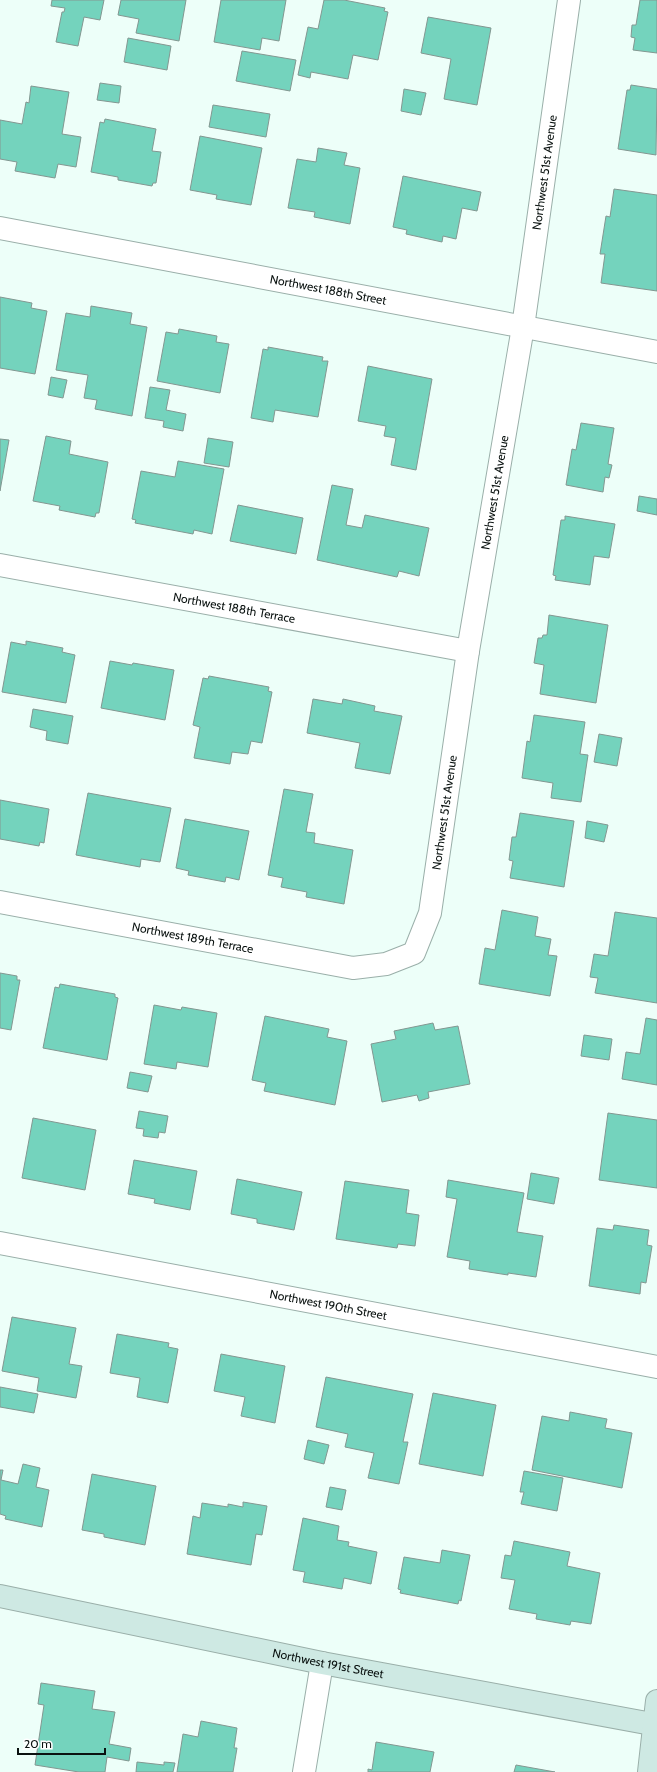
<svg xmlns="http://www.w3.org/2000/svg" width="657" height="1772" viewBox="0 0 657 1772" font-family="Cabin,sans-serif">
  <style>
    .building { fill: #74d3bd; stroke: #839791 }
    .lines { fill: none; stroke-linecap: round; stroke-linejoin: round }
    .street-casing { stroke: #9aafa9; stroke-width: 24 }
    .secondary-casing { stroke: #9aafa9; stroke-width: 24 }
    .street { stroke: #fff; stroke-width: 22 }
    .secondary { stroke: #cee9e3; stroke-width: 22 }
    .labels { text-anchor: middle; stroke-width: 3; stroke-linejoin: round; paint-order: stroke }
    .street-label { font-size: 12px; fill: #0a1210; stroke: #fff }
  </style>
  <rect width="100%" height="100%" fill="#edfff9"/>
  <path class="building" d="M52 0H104L100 20 84 17 78 46 56 42 62 12H64L65 8 51 6Z
    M121 0H186L179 41 136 33 139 19 118 15Z
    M221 0H286L279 41 262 38 260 50 214 42Z
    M324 0H344L385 8 384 11 388 12 378 60 353 55 348 79 311 72 310 78 298 75 308 27 318 29Z
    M640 0H657V53L633 50 635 38 631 37 632 25H636Z
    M428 17 491 28 477 105 444 99 451 59 421 53Z
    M128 38 171 46 167 70 124 62Z
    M242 51 296 60 290 91 236 81Z
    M100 83 121 86 119 103 97 100Z
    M631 85 657 89 656 155 618 149 627 90H630Z
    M31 86 69 92 62 134 81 137 76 167 58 164 55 178 15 171 17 162 0 159V120L22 124 26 102 29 103Z
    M404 89 426 93 421 115 401 111Z
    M213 105 270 114 266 137 209 127Z
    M105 119 156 129 152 151 161 152 156 183H153L152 186 118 180V177L91 172 100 122 104 123Z
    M200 136 262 148 251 205 216 199 217 195 190 190Z
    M318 148 347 153 344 165 360 168 350 224 314 217 315 212 288 208 297 159 316 162Z
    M403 176 481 192 477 211 462 208 456 239 443 236 442 242 406 234 407 230 393 227Z
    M614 189 657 195V291L601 283 605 254H600L606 216 610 217Z
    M0 297 32 303 31 308 47 311 35 374 0 368Z
    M91 306 132 313 130 324 147 327 132 416 95 409 97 400 84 398 88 375 56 370 66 313 90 317Z
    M179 329 217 336 216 342 229 344 220 393 157 381 166 332 178 334Z
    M268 347 323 357 322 361H328L318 417 275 410 273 422 251 418 263 349 268 350Z
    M368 366 432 379 416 470 391 465 396 438 384 436 386 426 358 421Z
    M51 377 67 380 63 398 48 395Z
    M150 387 170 390 166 410 186 414 183 431 163 427 164 421 145 418Z
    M581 423 614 428 608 464 612 465 609 478 605 477 603 492 566 485 572 449 576 450Z
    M46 436 71 441 69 454 108 462 99 513H96L95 517 59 510 60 506 33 501Z
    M208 438 233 442 229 467 204 463Z
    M0 439 9 440 0 491Z
    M178 461 224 469 212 534 194 530 193 534 135 523 136 520 132 519 141 471 175 477Z
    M332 485 353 489 346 525 362 528 365 515 429 528 419 576 399 571 397 577 317 560Z
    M639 496 657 499V515L637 511Z
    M238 505 303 518 296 554 230 541Z
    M565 516 615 524 609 558 594 556 590 585 555 580 556 576 553 575 561 520H565Z
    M549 615 608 625 596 703 540 694 544 665 534 663 538 638H542L543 635H547Z
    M26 641 63 648 62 652 75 655 66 703 2 692 11 642 26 645Z
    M110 661 132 665 133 663 174 670 165 720 101 708Z
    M209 676 269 687 268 691 272 692 262 743 251 741 248 754 232 752 230 764 194 758 200 727 193 725 203 678 208 679Z
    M313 699 342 704 343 699 375 706 374 711 402 716 390 774 355 768 360 743 307 733Z
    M33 709 73 716 68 744 46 740 47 731 30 727Z
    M534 715 585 722 580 754 588 755 581 802 551 798 553 783 522 778 527 741 530 742Z
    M599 734 622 738 617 766 594 762Z
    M284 789 313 794 306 832 315 833 314 843 353 850 344 904 306 897 307 892 281 887 283 878 268 875Z
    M88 793 171 808 160 862 141 859 140 867 76 855Z
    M0 800 49 809 44 843 40 842 39 846 0 839Z
    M520 813 574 821 564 887 510 878 513 861 509 860 512 837H516Z
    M185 819 249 831 239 880 226 877 225 882 188 875 189 871 176 868Z
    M587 821 608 825 604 842 585 838Z
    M502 910 538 917 535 936 551 939 548 955 557 956 550 996 479 984 485 948 495 950Z
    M615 912 657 918V1003L595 993 598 978 590 977 594 954 608 956Z
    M0 973 17 976V980H20L11 1030 0 1028Z
    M60 984 115 994V997L118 998 107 1060 43 1048 55 987 59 988Z
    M154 1005 181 1010 182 1007 217 1013 208 1067 177 1062 176 1069 144 1064Z
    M265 1016 329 1029 327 1037 347 1041 335 1105 264 1091 266 1083 252 1080Z
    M646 1018 657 1020V1085L622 1079 626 1052 640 1054Z
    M433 1023 435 1030 458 1026 470 1084 428 1092 429 1098 419 1101 417 1095 382 1102 371 1044 396 1039 394 1031Z
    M584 1035 612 1039 609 1060 581 1056Z
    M130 1072 152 1076 148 1092 127 1088Z
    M139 1111 168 1116 165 1133 159 1132 158 1138 143 1136 144 1129 136 1128Z
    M608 1113 657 1120V1188L599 1180Z
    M33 1118 96 1130 85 1190 22 1178Z
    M134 1160 197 1171 190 1210 154 1203 155 1199 128 1194Z
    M531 1173 559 1178 554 1204 527 1199Z
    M237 1179 302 1192 294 1230 257 1223V1219L231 1214Z
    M448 1180 524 1193 517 1232 543 1236 536 1277 508 1273V1275L469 1269 470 1261 447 1257 457 1199 446 1197Z
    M345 1181 409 1190 406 1213 419 1215 415 1246 398 1244 397 1248 336 1239Z
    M614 1225 649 1230 647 1245 652 1246 646 1283 641 1282 640 1294 589 1286 597 1228 613 1230Z
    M12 1317 76 1328 69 1364 82 1366 76 1398 37 1391 39 1378 2 1371Z
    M117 1334 169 1343 168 1347 178 1349 168 1403 137 1397 140 1378 110 1373Z
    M221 1354 285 1366 275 1423 241 1416 245 1397 214 1391Z
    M326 1377 413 1394 403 1442H408L399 1484 368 1478 374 1453 345 1447 348 1434 316 1427Z
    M0 1387 38 1394 34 1413 0 1407Z
    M433 1393 496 1405 483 1476 419 1464Z
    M570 1412 607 1419 605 1428 632 1433 622 1488 532 1470 542 1416 569 1421Z
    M308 1440 329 1445 324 1464 304 1459Z
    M23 1464 40 1468 36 1487 49 1490 42 1527 5 1519 6 1516 0 1514V1470H3L1 1480 18 1484Z
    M524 1471 563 1478 557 1511 521 1504 524 1492H520Z
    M92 1474 156 1486 145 1545 104 1537V1534L82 1530Z
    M330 1487 346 1490 342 1510 326 1507Z
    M243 1502 267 1506 262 1535 256 1534 251 1565 187 1554 193 1516 200 1518 202 1503 228 1507V1504L243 1507Z
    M303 1518 339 1526 337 1540 349 1542 348 1546 377 1552 371 1584 344 1578 342 1589 303 1582 305 1572 293 1570Z
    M514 1541 570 1552 567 1566 600 1573 591 1624 571 1621 570 1625 536 1619 537 1614 509 1609 515 1580 501 1578 505 1555 511 1556Z
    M442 1550 470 1555 461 1601 459 1600 458 1604 400 1593 401 1590 398 1589 404 1557 440 1563Z
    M41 1683 95 1691 92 1709 115 1712 109 1744 131 1748 129 1761 107 1757 105 1772H79L35 1765 44 1705 38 1704Z
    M201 1721 237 1728 234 1748H237L233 1772H177L183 1734 198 1737Z
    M376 1742 434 1752 430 1772H368V1769L372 1770Z
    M137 1762 164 1765V1762L175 1763 173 1772H136Z
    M516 1765 555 1772H514Z"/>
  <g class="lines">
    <defs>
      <g id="street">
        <path id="s1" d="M0 228 657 352"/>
        <path id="s2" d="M0 565 468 651"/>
        <path id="s3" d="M0 902 353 968 386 964 414 953 430 913 468 651 523 327 569 0"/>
        <path id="s4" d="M0 1243 657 1367"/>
        <path d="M304 1772 322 1663"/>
      </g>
      <g id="secondary">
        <path id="s5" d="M0 1596 322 1663 657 1725"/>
        <path d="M649 1772 657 1701"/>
      </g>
    </defs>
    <use href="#street" class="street-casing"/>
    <use href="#secondary" class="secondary-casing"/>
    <use href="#street" class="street"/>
    <use href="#secondary" class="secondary"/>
  </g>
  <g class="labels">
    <g class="street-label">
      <text dy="4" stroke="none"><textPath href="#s3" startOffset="1215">Northwest 51st Avenue</textPath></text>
      <text dy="4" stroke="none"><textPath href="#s1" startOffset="334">Northwest 188th Street</textPath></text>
      <text dy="4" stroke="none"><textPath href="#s3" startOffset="891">Northwest 51st Avenue</textPath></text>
      <text dy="4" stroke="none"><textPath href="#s2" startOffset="238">Northwest 188th Terrace</textPath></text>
      <text dy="4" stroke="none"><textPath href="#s3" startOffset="567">Northwest 51st Avenue</textPath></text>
      <text dy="4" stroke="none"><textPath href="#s3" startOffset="196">Northwest 189th Terrace</textPath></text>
      <text dy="4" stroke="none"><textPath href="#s4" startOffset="334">Northwest 190th Street</textPath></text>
      <text dy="4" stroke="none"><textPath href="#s5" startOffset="335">Northwest 191st Street</textPath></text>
    </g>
  </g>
  <path d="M18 1748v6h87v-6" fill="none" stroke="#0a1210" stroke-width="2"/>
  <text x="24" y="1748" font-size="12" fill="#0a1210" stroke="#ffffff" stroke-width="3" paint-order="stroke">20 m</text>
</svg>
